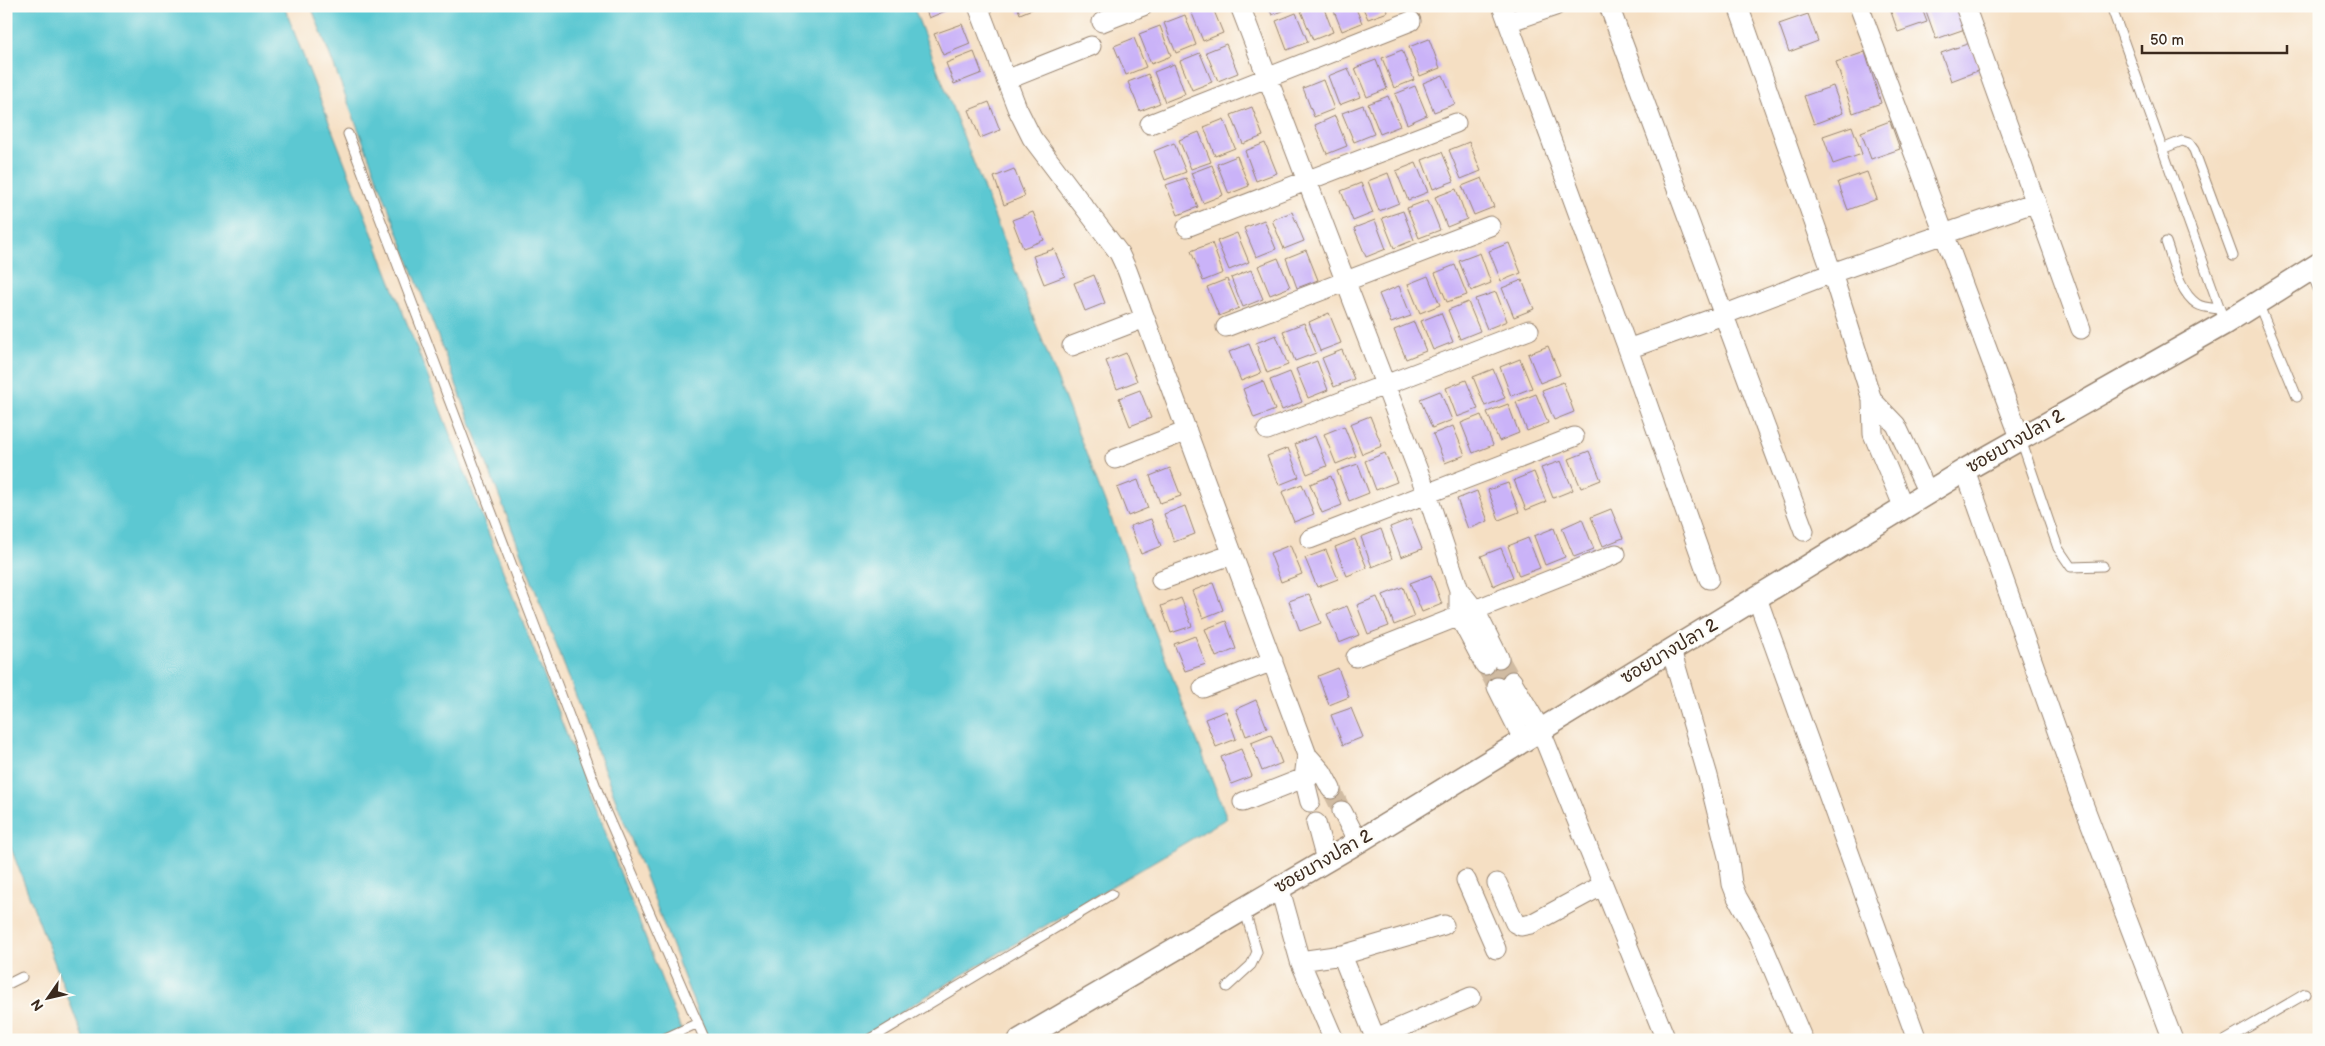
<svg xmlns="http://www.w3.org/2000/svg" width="2325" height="1046" viewBox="0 0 2325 1046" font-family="'Balsamiq Sans','Playpen Sans Thai',sans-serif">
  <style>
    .water { fill: #5bc8d2; stroke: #4b7978 }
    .building { fill: #cab3f8 }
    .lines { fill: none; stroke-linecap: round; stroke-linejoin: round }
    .minor-tunnel { stroke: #d0bba2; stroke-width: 19; stroke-dasharray: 19 9; stroke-linecap: butt }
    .service-casing { stroke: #988470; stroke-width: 11 }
    .minor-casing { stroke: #988470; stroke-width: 21 }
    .tertiary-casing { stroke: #988470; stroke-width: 25 }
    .service { stroke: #fff; stroke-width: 9 }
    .minor { stroke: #fff; stroke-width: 19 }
    .tertiary { stroke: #fff; stroke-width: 22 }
    .labels { text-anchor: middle; stroke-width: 5; stroke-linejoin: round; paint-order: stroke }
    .street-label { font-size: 18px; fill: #3b2a1e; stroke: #fdfcf7 }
  </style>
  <rect width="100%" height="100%" fill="#fdfcf7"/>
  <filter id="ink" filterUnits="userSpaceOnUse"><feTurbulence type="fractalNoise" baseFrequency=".02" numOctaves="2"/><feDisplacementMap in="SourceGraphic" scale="10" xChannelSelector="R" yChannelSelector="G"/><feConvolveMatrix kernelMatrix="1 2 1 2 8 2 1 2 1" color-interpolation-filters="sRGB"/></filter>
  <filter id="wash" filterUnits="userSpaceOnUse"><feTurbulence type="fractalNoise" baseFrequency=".0096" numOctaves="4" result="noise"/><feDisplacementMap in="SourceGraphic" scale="20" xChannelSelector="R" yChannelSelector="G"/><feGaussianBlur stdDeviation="1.12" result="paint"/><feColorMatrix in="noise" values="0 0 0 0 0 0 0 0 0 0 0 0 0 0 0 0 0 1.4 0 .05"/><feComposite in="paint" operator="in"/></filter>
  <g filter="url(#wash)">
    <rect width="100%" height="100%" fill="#f5dfc3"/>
    <path class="water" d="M6 6H284L685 1040H84L6 835Z
      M311 6H913L1227 818 915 1003 858 1040H708Z"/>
    <g id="blocks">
      <path class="building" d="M924 6H957L929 18Z
        M1017 6H1039L1020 14Z
        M1096 6H1107L1097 10Z
        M1204 6H1212L1223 33 1203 41 1191 11Z
        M1268 6H1293L1272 15Z
        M1313 6H1323L1333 32 1313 40 1301 11Z
        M1332 6H1355L1362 23 1342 31Z
        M1362 6H1386L1388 12 1368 19Z
        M1889 6H1921L1927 22 1898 32Z
        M1941 6H1957L1965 29 1936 39 1926 11Z
        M1296 13 1308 42 1287 50 1276 21Z
        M1808 14 1818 41 1789 52 1779 24Z
        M1185 15 1196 45 1176 53 1164 23Z
        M962 24 970 44 943 55 934 34Z
        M1160 26 1171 56 1151 64 1139 34Z
        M1134 38 1146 67 1126 75 1114 46Z
        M1429 39 1440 68 1420 76 1409 47Z
        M1970 43 1980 70 1951 81 1941 53Z
        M1226 44 1238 73 1218 81 1206 52Z
        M1402 50 1414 80 1394 88 1382 58Z
        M974 52 982 73 954 84 946 63Z
        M1865 52 1881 103 1853 113 1836 62Z
        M1200 53 1212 82 1192 90 1180 61Z
        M1376 60 1387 89 1367 97 1355 68Z
        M1174 64 1185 94 1165 102 1154 72Z
        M1348 68 1360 97 1339 105 1328 76Z
        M1148 74 1160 103 1140 111 1128 82Z
        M1443 75 1455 104 1434 112 1423 83Z
        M1323 80 1334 109 1314 117 1303 88Z
        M1415 86 1427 115 1407 124 1395 94Z
        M1833 86 1843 113 1814 124 1804 96Z
        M1388 96 1400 126 1380 134 1368 104Z
        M989 102 1000 130 980 138 969 110Z
        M1363 105 1374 134 1354 142 1342 113Z
        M1252 107 1263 136 1243 144 1231 115Z
        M1335 116 1347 146 1327 154 1315 125Z
        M1224 119 1235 148 1215 156 1204 127Z
        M1890 121 1900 149 1871 159 1861 132Z
        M1852 126 1862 154 1833 164 1823 136Z
        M1199 132 1211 162 1191 169 1179 140Z
        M1469 142 1481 171 1461 179 1449 150Z
        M1174 143 1186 172 1165 180 1154 151Z
        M1265 143 1277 173 1256 181 1245 151Z
        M1442 152 1454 181 1433 189 1422 160Z
        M1237 156 1249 186 1229 194 1217 164Z
        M1416 163 1428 192 1408 200 1396 171Z
        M1212 165 1223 195 1203 203 1191 173Z
        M1014 169 1025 196 1004 205 994 177Z
        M1867 172 1877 199 1848 210 1838 182Z
        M1388 173 1399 203 1379 211 1368 181Z
        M1186 178 1198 207 1178 215 1166 185Z
        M1482 178 1494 207 1474 215 1462 186Z
        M1361 183 1373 213 1353 221 1341 191Z
        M1456 189 1467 219 1447 227 1435 197Z
        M1428 200 1440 230 1419 238 1407 208Z
        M1403 211 1414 240 1394 248 1382 218Z
        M1033 212 1044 240 1023 248 1012 220Z
        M1292 212 1304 241 1284 249 1272 220Z
        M1264 220 1276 249 1256 257 1244 228Z
        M1375 220 1386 249 1366 257 1354 228Z
        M1237 233 1249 262 1229 270 1217 241Z
        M1212 243 1223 273 1203 281 1191 251Z
        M1509 243 1521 273 1501 281 1489 251Z
        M1054 249 1065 276 1044 284 1033 256Z
        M1306 250 1318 280 1297 288 1286 258Z
        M1480 253 1491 283 1471 291 1459 261Z
        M1278 258 1290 287 1270 295 1258 266Z
        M1455 265 1467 295 1447 302 1435 273Z
        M1251 270 1263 299 1243 307 1231 278Z
        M1094 275 1105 303 1085 311 1074 283Z
        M1428 276 1440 305 1420 313 1408 284Z
        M1227 279 1239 308 1219 316 1207 287Z
        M1522 280 1534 309 1514 317 1502 288Z
        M1399 286 1411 316 1391 323 1379 294Z
        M1496 292 1507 321 1487 329 1475 299Z
        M1468 302 1480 331 1460 339 1448 310Z
        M1329 313 1341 343 1320 351 1309 322Z
        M1441 313 1453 342 1433 350 1421 321Z
        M1414 322 1426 351 1406 359 1394 330Z
        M1304 323 1316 353 1295 361 1283 331Z
        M1276 335 1288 365 1267 373 1256 343Z
        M1249 344 1261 373 1241 381 1229 352Z
        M1548 346 1560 375 1540 383 1528 354Z
        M1342 350 1354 379 1334 387 1322 358Z
        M1126 353 1137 381 1117 389 1106 361Z
        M1520 359 1532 388 1511 396 1500 367Z
        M1317 361 1328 390 1308 398 1296 369Z
        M1493 369 1505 398 1485 406 1473 377Z
        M1290 372 1302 402 1282 410 1270 380Z
        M1466 380 1478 409 1457 417 1446 388Z
        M1263 381 1275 410 1254 418 1243 389Z
        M1563 382 1574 412 1554 420 1542 390Z
        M1140 390 1151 418 1130 426 1119 398Z
        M1440 391 1452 420 1432 428 1420 399Z
        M1536 394 1548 423 1527 431 1516 402Z
        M1508 404 1519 433 1499 441 1487 412Z
        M1481 415 1493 445 1473 453 1461 423Z
        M1370 416 1382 446 1362 454 1350 424Z
        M1344 426 1356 456 1336 464 1324 434Z
        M1453 426 1465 455 1445 463 1433 434Z
        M1315 436 1327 466 1307 474 1295 444Z
        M1288 448 1299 477 1279 485 1267 456Z
        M1589 451 1601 480 1581 488 1569 459Z
        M1385 453 1397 482 1376 490 1365 461Z
        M1561 461 1573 490 1553 498 1541 468Z
        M1358 464 1369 493 1349 501 1337 471Z
        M1170 468 1181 496 1160 503 1150 476Z
        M1534 472 1546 502 1526 510 1514 480Z
        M1331 476 1342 505 1322 513 1310 484Z
        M1138 480 1148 508 1128 516 1117 488Z
        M1508 483 1519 512 1499 520 1488 490Z
        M1302 484 1314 514 1294 522 1282 492Z
        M1477 491 1488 521 1468 529 1457 499Z
        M1185 506 1195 534 1174 542 1164 514Z
        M1611 509 1623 538 1603 546 1591 517Z
        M1151 519 1161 546 1141 554 1130 526Z
        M1410 519 1422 549 1401 557 1390 527Z
        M1582 519 1594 549 1574 557 1562 528Z
        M1554 528 1565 557 1545 565 1534 536Z
        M1381 529 1392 559 1372 567 1361 537Z
        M1528 538 1540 568 1519 576 1508 546Z
        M1355 539 1367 568 1347 576 1335 547Z
        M1290 545 1302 574 1281 582 1270 553Z
        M1501 548 1513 577 1493 586 1481 556Z
        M1326 550 1338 579 1317 587 1305 558Z
        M1431 575 1442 604 1422 612 1410 583Z
        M1213 583 1223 610 1203 618 1192 591Z
        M1403 587 1414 617 1394 625 1383 595Z
        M1309 594 1321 623 1300 631 1289 601Z
        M1377 597 1389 626 1368 634 1357 605Z
        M1181 598 1192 626 1171 633 1161 606Z
        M1347 606 1359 635 1339 643 1327 614Z
        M1226 621 1236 649 1216 657 1205 629Z
        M1195 636 1206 664 1185 671 1174 644Z
        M1338 668 1349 697 1329 705 1318 676Z
        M1256 700 1267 728 1246 736 1236 709Z
        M1351 708 1363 737 1343 745 1331 715Z
        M1226 711 1236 739 1216 747 1205 719Z
        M1271 735 1282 763 1262 771 1251 743Z
        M1241 749 1252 776 1231 784 1221 757Z"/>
    </g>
  </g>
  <g filter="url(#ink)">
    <use href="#blocks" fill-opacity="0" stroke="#988470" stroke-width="1"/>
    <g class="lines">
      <path class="minor-tunnel" d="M1499 658 1512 681
        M1485 665 1497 687
        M1331 789 1342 811"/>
      <defs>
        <path id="service" d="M2111 6 2225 323
          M348 134 604 808 705 1040
          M2162 149 2182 141 2189 143 2194 150 2233 256
          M2166 242C2173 261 2179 292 2197 304 2203 308 2213 308 2220 309
          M2311 271 2319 291
          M2258 303 2297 397
          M2021 440 2058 548 2071 567 2103 566
          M6 985 22 977
          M1227 987 1251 965 1257 952 1244 908
          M661 1040 698 1023
          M869 1040 1112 894
          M2226 1040 2305 994"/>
        <path id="minor" d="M978 6 1017 108 1032 138 1119 253 1127 270 1307 755
          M1240 6 1427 494 1459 590
          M1502 6 1628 349 1709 579
          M1609 6 1804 531
          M1738 6 1832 273 1872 400
          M1859 6 2021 440
          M1965 6 2081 329
          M1102 22 1143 6
          M1508 22 1555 6
          M1006 80 1091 46
          M1150 124 1411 21
          M1187 227 1456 123
          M1226 327 1490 226
          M1072 346 1145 318
          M1628 349 1723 315 1832 273 2036 202
          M1267 430 1529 330
          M1115 459 1187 431
          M1965 470 2079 793 2173 1040
          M1904 508 1873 434 1872 400 1896 425 1928 493
          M1310 539 1574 437
          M1161 580 1233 554
          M1757 598 1917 1040
          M1671 650 1708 776 1729 861 1732 884 1737 897 1759 936 1803 1040
          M1356 657 1616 554
          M1485 665 1459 616V590L1475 610 1499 658
          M1512 681 1540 729 1666 1040
          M1497 687 1523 739
          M1203 688 1273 661
          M1243 802 1314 774
          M1310 802 1304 778 1307 755 1322 772 1331 789
          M1342 811 1358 842
          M1316 823 1326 860
          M1466 880 1496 949
          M1497 883 1515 923 1521 926 1531 924 1603 885
          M1279 886 1300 961 1334 1040
          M1342 955 1444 925
          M1300 961 1342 955 1376 1040
          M1376 1038 1471 997"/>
        <path id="tertiary" d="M1020 1040 1358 842 1965 470 2225 323 2319 264"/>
      </defs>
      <use href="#service" class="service-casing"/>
      <use href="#minor" class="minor-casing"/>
      <use href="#tertiary" class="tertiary-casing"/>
      <use href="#service" class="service"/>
      <use href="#minor" class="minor"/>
      <use href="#tertiary" class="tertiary"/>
    </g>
  </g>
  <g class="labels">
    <g class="street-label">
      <text transform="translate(2015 441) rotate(-30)" y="6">ซอยบางปลา 2</text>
      <text transform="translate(1669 651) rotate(-31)" y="6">ซอยบางปลา 2</text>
      <text transform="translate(1323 861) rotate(-30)" y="6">ซอยบางปลา 2</text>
    </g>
  </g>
  <rect width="2325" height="1046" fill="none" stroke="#fdfcf7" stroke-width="25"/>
  <g transform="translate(48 998) rotate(236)" stroke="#fdfcf7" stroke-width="4" paint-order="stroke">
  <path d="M0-4L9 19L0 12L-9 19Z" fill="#3b2a1e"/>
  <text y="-8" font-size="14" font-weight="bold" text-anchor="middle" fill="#3b2a1e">N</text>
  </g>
  <path d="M2142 45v8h145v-8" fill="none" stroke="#3b2a1e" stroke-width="2.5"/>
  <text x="2150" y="45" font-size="15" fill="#3b2a1e" stroke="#fdfcf7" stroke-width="4" paint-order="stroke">50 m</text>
</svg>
